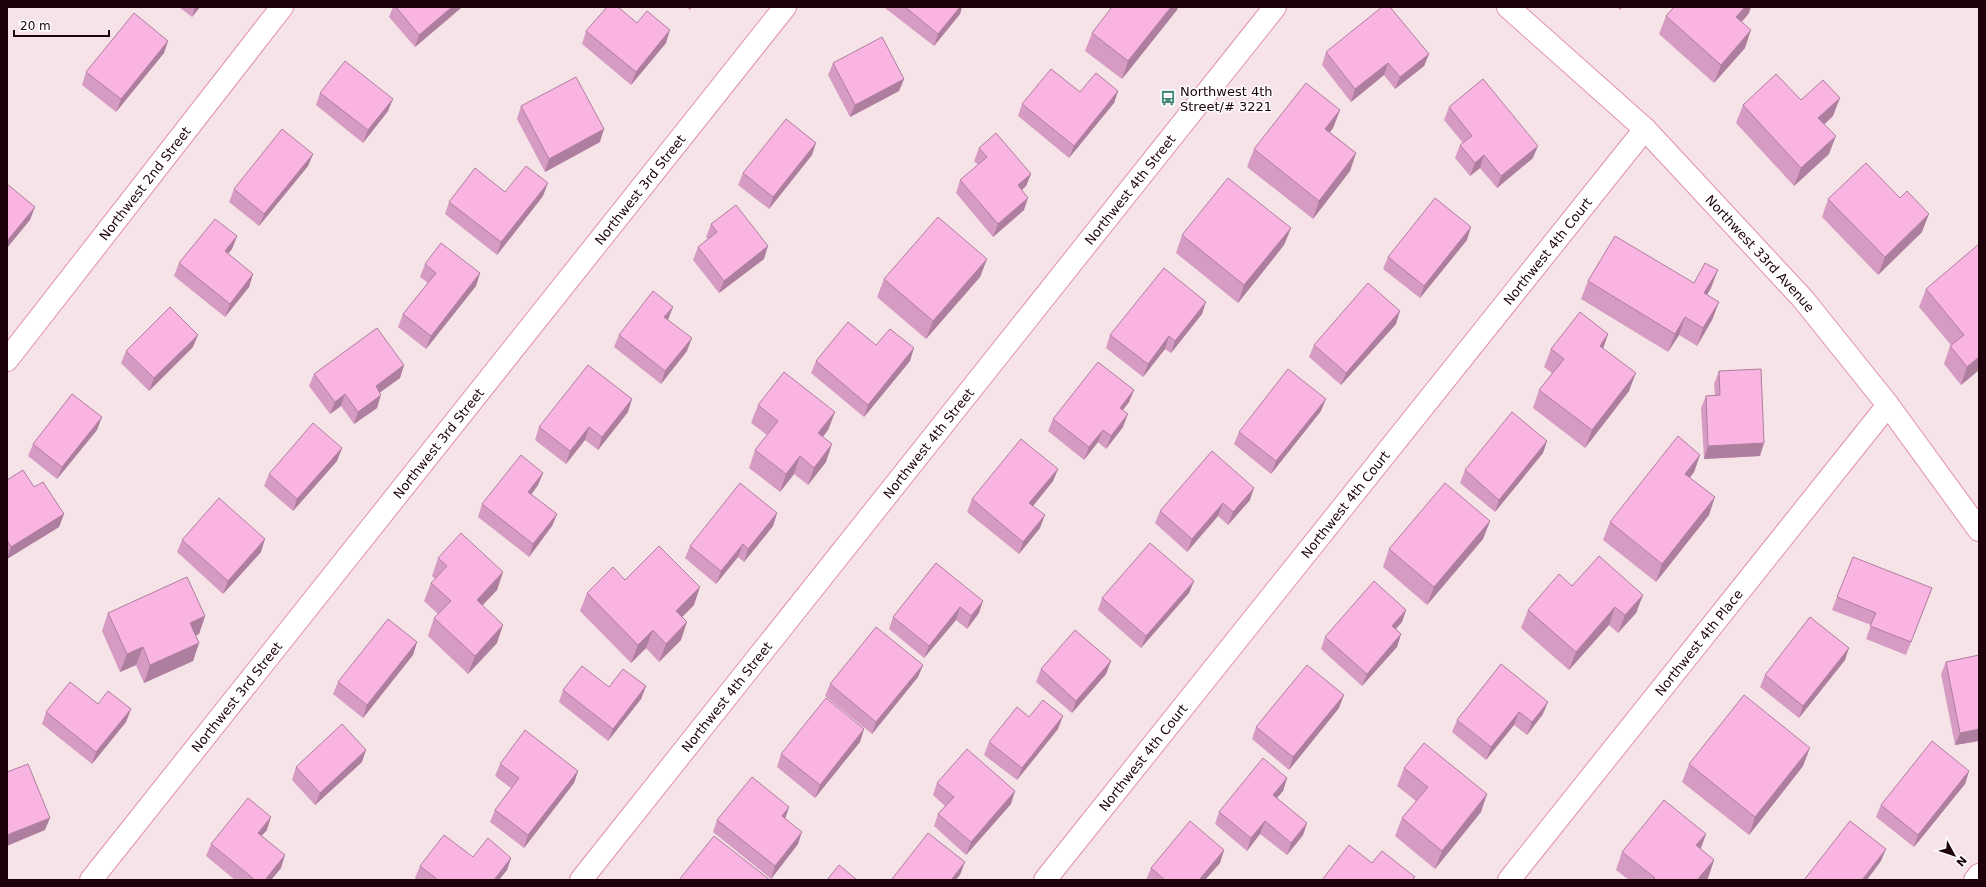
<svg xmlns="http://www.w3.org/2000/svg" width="1986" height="887" viewBox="0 0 1986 887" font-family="'DejaVu Sans',sans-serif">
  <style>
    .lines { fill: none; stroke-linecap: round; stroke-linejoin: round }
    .minor-casing { stroke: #e28fa8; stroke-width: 24 }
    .minor { stroke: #fff; stroke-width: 22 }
    .wall { fill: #d69bc2 }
    .shaded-wall { fill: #ae7e9e }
    .building { fill: #f9b4e1; stroke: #ae7e9e }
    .labels { text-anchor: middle; stroke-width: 3; stroke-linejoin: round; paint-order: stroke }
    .poi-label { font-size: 13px; fill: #1d020c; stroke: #fff; text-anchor: start }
    .street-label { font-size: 13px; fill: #1d020c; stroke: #fff }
  </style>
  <rect width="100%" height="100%" fill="#f6e3e8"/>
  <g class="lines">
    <defs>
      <g id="minor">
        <path id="s1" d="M1508 7 1645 129 1803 299 1888 405 1979 530"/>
        <path id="s2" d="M7 360 282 7"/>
        <path id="s3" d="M91 880 785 7"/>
        <path id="s4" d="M581 880 1275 7"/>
        <path id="s5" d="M1045 880 1645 129"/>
        <path id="s6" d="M1509 880 1888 405"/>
        <path d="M1975 880 1979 875"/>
      </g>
    </defs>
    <use href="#minor" class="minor-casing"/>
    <use href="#minor" class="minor"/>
  </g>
  <path class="wall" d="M179 7H200L192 17Z
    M393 7H461V8L415 47 389 17Z
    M687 7H692L690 10Z
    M885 7H962L960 14 934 46 885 8Z
    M1617 7H1623L1620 10Z
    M1177 10 1122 79 1085 51 1092 33Z
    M1749 13 1742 22 1745 48 1714 83 1659 34 1666 16Z
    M637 23 666 43 631 85 582 44 586 31Z
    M168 41 164 53 116 112 82 85 86 72Z
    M1326 52 1429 54 1424 66 1395 89 1384 75 1351 102 1322 65Z
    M833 63 904 79 899 91 850 117 828 75Z
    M1118 91 1114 103 1069 158 1018 116 1022 104 1080 92Z
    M320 93 388 111 363 143 316 105Z
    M1801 100 1833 116 1824 124 1829 154 1794 186 1736 123 1743 105Z
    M521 106 600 142 545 172 517 119Z
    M1449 107 1533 158 1497 188 1480 168 1470 176 1455 158 1460 145 1463 143 1444 120Z
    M1340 110 1333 128 1330 132 1356 153 1350 171 1313 219 1247 167 1254 149Z
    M979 148 1031 174 1026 186 1022 190 1024 210 993 237 956 193 960 180 978 165 974 161Z
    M313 154 308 166 259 226 229 202 234 189Z
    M812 155 769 209 738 185 743 173Z
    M505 192 543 196 497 255 445 214 449 202Z
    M1828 199 1922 232 1878 275 1822 217Z
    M711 224 764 259 719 293 693 260 698 247 708 239 706 237Z
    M1291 228 1284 245 1238 303 1176 253 1182 235Z
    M237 236 232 249 228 254 253 274 249 287 225 317 174 276 179 263Z
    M1467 240 1420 298 1383 269 1388 257Z
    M1979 244V370L1961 385 1944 364 1950 346 1951 345 1919 307 1926 289Z
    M987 259 980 277 926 339 877 297 884 279Z
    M425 264 480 273 476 286 426 349 398 327 403 314 428 283 420 277Z
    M1588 281 1694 283 1711 288 1707 295 1719 302 1712 320 1697 346 1679 335 1668 352 1581 299Z
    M1202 314 1171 353 1165 349 1143 377 1106 348 1110 335Z
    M668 320 687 351 661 384 614 347 619 335Z
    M1396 324 1341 385 1309 357 1314 345Z
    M1608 334 1603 348 1629 391 1585 448 1533 408 1539 390 1552 373 1544 367 1551 349Z
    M876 345 910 361 864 417 811 373 816 361Z
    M193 347 149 391 121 363 126 351Z
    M404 365 400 378 380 392 377 408 354 424 341 406 330 414 309 386 314 374Z
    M1719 371 1760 456 1704 459 1701 408 1706 396 1715 395 1714 384Z
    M1134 390 1129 402 1123 410V427L1106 449 1098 442 1084 460 1048 431 1053 419Z
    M758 405 835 412 828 430 823 437 826 462 808 485 794 474 780 492 749 468 755 450 767 435 751 423Z
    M1321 411 1271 474 1234 444 1239 432Z
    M628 412 598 450 585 440 566 464 535 440 539 427Z
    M97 430 57 479 28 456 33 444Z
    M1547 441 1543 453 1495 512 1460 483 1465 470Z
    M342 448 337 461 293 511 264 486 269 474Z
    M1700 455 1694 472 1690 477 1709 515 1656 582 1603 540 1610 522Z
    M1058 469 1053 481 1033 506 1040 528 1019 554 967 512 972 499Z
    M543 473 538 485 531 494 557 514 552 526 529 557 478 517 482 504Z
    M7 480 34 487 64 514 59 527 7 559Z
    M1250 500 1228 525 1218 516 1187 552 1155 523 1160 511Z
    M777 513 773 526 744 562 738 557 716 584 685 558 690 546Z
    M1490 521 1483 539 1427 605 1383 567 1389 549Z
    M182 540 261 552 223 594 177 552Z
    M438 558 503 572 497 590 482 606 497 643 468 674 428 636 434 618 438 614 424 601 431 583 435 579 432 576Z
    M936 563 979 613 967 629 956 620 924 658 889 629 893 617Z
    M625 580 694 605 682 617 681 640 659 662 646 648 631 663 580 611 587 593Z
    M1194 581 1189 593 1141 648 1098 610 1102 598Z
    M1572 586 1643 595 1636 613 1618 633 1609 625 1569 670 1521 628 1528 610Z
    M1932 588 1906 655 1866 639 1871 625 1832 610 1837 597Z
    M1406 610 1402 622 1396 629 1401 634 1397 647 1362 686 1321 649 1325 637Z
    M108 613 205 616 199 634 196 635 199 643 193 661 144 683 136 665 120 672 102 631Z
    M417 642 413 655 363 718 333 694 338 682Z
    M1845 660 1799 718 1760 687 1765 675Z
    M1111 661 1106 674 1072 713 1036 682 1041 669Z
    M1946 662 1979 741 1955 745 1941 674Z
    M1501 664 1543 714 1527 735 1514 725 1486 760 1452 732 1457 720Z
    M923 665 918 677 872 734 825 696 830 684Z
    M646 686 641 699 608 741 559 702 563 690 609 687Z
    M98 704 131 709 126 722 92 764 42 724 46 712Z
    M1339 708 1289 770 1252 739 1256 727Z
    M1029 717 1058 729 1017 780 984 755 989 742Z
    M864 729 860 742 815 798 777 767 781 754Z
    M362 762 315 805 292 780 296 767Z
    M500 764 578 771 574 783 524 848 490 822 495 810 511 788 495 776Z
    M1689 764 1803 766 1749 835 1682 782Z
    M1404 768 1481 812 1435 869 1395 836 1402 818 1416 801 1397 786Z
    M1969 771 1965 784 1914 847 1876 817 1881 805Z
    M1287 778 1283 791 1277 798 1307 823 1303 835 1287 855 1260 834 1247 851 1215 824 1219 812Z
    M937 783 1011 804 966 855 934 826 938 814 945 806 933 795Z
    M789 807 785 818 798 844 771 879 713 832 717 820Z
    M267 830 261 836 281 868 271 880H235L206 856 211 844Z
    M1706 834 1701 849 1714 860 1708 878 1706 880H1629L1616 870 1622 852Z
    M1224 850 1220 863 1205 880H1146L1151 868Z
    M473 857 511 858 507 870 499 880H417L415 878 420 866Z"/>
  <path class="shaded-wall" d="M195 7H200L192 17Z
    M452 7H461V8L415 47 419 35Z
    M960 7H962L960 14 934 46 938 34Z
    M1171 7H1178L1177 10 1122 79 1128 61Z
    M1745 7H1751L1749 13 1730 35 1736 17Z
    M670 30 666 43 631 85 636 72Z
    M1751 30 1745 48 1714 83 1721 65Z
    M168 41 164 53 116 112 121 99Z
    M1429 54 1424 66 1395 89 1400 77Z
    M1388 63 1384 75 1351 102 1355 89Z
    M904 79 899 91 850 117 855 105Z
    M1118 91 1114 103 1069 158 1074 146Z
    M1840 98 1833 116 1812 136 1818 118Z
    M393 99 388 111 363 143 368 130Z
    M1340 110 1333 128 1319 147 1325 129Z
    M604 129 600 142 545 172 549 159Z
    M1836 136 1829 154 1794 186 1801 168Z
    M816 143 812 155 769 209 773 197Z
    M1538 146 1533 158 1497 188 1501 176Z
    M1356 153 1350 171 1313 219 1319 201Z
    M313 154 308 166 259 226 264 214Z
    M1484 155 1480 168 1470 176 1475 163Z
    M1031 174 1026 186 1013 198 1018 185Z
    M548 183 543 196 497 255 501 242Z
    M1028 198 1024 210 993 237 998 224Z
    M35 207 30 220 7 248V241Z
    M1929 214 1922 232 1878 275 1885 257Z
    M1471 227 1467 240 1420 298 1424 286Z
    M1291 228 1284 245 1238 303 1244 285Z
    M237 236 232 249 220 263 225 251Z
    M768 246 764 259 719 293 724 281Z
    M987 259 980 277 926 339 933 321Z
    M1718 270 1711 288 1697 311 1704 293Z
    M480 273 476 286 426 349 431 336Z
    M253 274 249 287 225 317 230 304Z
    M1206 302 1202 314 1171 353 1175 341Z
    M1719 302 1712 320 1697 346 1703 328Z
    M673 307 668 320 664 317Z
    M1400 311 1396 324 1341 385 1346 373Z
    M1685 317 1679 335 1668 352 1675 334Z
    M1608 334 1602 352 1600 346Z
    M198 335 193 347 149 391 154 378Z
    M1169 336 1165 349 1143 377 1148 364Z
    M692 338 687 351 661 384 665 371Z
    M914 348 910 361 864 417 868 405Z
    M1979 357V370L1961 385 1967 367Z
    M404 365 400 378 371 399 376 386Z
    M1636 373 1629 391 1585 448 1592 430Z
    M1134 390 1129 402 1115 420 1120 408Z
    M345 394 341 406 330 414 335 402Z
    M381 395 377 408 354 424 358 412Z
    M632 399 628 412 598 450 602 437Z
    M1326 399 1321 411 1271 474 1276 461Z
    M835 412 828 430 811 451 818 433Z
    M1128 414 1123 427 1106 449 1111 436Z
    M102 417 97 430 57 479 62 467Z
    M589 427 585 440 566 464 570 451Z
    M1103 430 1098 442 1084 460 1089 447Z
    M1547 441 1543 453 1495 512 1499 500Z
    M1764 443 1760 456 1704 459 1708 446Z
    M832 444 826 462 808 485 814 468Z
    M342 448 337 461 293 511 297 499Z
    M1700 455 1694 472 1679 492 1685 474Z
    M800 456 794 474 780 492 786 474Z
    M1058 469 1053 481 1025 516 1029 503Z
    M543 473 538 485 524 505 528 492Z
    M1254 488 1250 500 1228 525 1233 512Z
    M1715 497 1709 515 1656 582 1662 564Z
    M1223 503 1218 516 1187 552 1192 539Z
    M777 513 773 526 744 562 748 549Z
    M64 514 59 527 7 559 11 547Z
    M557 514 552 526 529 557 533 544Z
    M1045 515 1040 528 1019 554 1023 542Z
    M1490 521 1483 539 1427 605 1434 587Z
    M265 539 261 552 223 594 228 581Z
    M743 544 738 557 716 584 721 571Z
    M503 572 497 590 470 618 477 600Z
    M1194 581 1189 593 1141 648 1146 636Z
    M700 587 694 605 670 629 676 611Z
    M1643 595 1636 613 1618 633 1625 615Z
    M983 601 979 613 967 629 971 616Z
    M960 607 956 620 924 658 929 646Z
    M1615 607 1609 625 1569 670 1576 652Z
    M1406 610 1402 622 1387 638 1392 626Z
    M205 616 199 634 184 641 190 623Z
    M687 622 681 640 659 662 666 644Z
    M503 625 497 643 468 674 475 656Z
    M653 630 646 648 631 663 638 645Z
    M1401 634 1397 647 1362 686 1367 674Z
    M417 642 413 655 363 718 367 705Z
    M199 643 193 661 144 683 150 665Z
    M143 647 136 665 120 672 127 654Z
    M1849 648 1845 660 1799 718 1803 706Z
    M1111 661 1106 674 1072 713 1076 701Z
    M923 665 918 677 872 734 876 722Z
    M646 686 641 699 608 741 613 729Z
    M1344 695 1339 708 1289 770 1293 757Z
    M1548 702 1543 714 1527 735 1532 722Z
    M131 709 126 722 92 764 96 752Z
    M1519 712 1514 725 1486 760 1491 747Z
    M1063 716 1058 729 1017 780 1022 768Z
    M864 729 860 742 815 798 820 785Z
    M1979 729V741L1955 745 1960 733Z
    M1810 748 1803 766 1749 835 1755 817Z
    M366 750 362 762 315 805 320 793Z
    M578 771 574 783 524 848 528 835Z
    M1969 771 1965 784 1914 847 1918 835Z
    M1287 778 1283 791 1269 807 1273 795Z
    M1015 791 1011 804 966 855 971 842Z
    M1487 794 1481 812 1435 869 1442 851Z
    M789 807 785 819 782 816Z
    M271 817 267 830 253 845 258 833Z
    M50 818 45 830 7 846V835Z
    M1265 821 1260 834 1247 851 1251 838Z
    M1307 823 1303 835 1287 855 1291 843Z
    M802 832 798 844 771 879 775 866Z
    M1706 834 1699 852 1696 845Z
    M1886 849 1881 861 1867 880H1862Z
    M1224 850 1220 863 1205 880H1199Z
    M285 855 281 868 271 880H265Z
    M511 858 507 870 499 880H494Z
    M1714 860 1708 878 1706 880H1697Z
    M965 862 960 875 956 880H951Z"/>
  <path class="building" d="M396 7H452L419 35Z
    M607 7H618L637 23 647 11 670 30 636 72 586 31Z
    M905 7H960L938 34Z
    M1112 7H1171L1128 61 1092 33Z
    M1382 7H1390L1429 54 1400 77 1388 63 1355 89 1326 52Z
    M1674 7H1745L1736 17 1751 30 1721 65 1666 16Z
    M134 13 168 41 121 99 86 72Z
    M882 37 904 79 855 105 833 63Z
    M345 61 393 99 368 130 320 93Z
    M1051 69 1080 92 1096 73 1118 91 1074 146 1022 104Z
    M1776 74 1801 100 1823 80 1840 98 1818 118 1836 136 1801 168 1743 105Z
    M576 77 604 129 549 159 521 106Z
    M1483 79 1538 146 1501 176 1484 155 1475 163 1460 145 1472 136 1449 107Z
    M1306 83 1340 110 1325 129 1356 153 1319 201 1254 149Z
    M786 119 816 143 773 197 743 173Z
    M282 129 313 154 264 214 234 189Z
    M996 133 1031 174 1018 185 1028 198 998 224 960 180 987 157 979 148Z
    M1866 163 1900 198 1907 191 1929 214 1885 257 1828 199Z
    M526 166 548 183 501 242 449 202 475 168 505 192Z
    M1228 178 1291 228 1244 285 1182 235Z
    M7 184 35 207 7 241Z
    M1435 198 1471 227 1424 286 1388 257Z
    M736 205 768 246 724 281 698 247 717 232 711 224Z
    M938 217 987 259 933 321 884 279Z
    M215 219 237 236 225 251 253 274 230 304 179 263Z
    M1615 236 1694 283 1705 263 1718 270 1704 293 1719 302 1703 328 1685 317 1675 334 1588 281Z
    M441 243 480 273 431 336 403 314 436 273 425 264Z
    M1979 244V357L1967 367 1950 346 1964 335 1926 289Z
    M1164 268 1206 302 1175 341 1169 336 1148 364 1110 335Z
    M1368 283 1400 311 1346 373 1314 345Z
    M653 291 673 307 664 317 692 338 665 371 619 335Z
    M170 307 198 335 154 378 126 351Z
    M1580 312 1608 334 1600 346 1636 373 1592 430 1539 390 1564 359 1551 349Z
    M848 322 876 345 890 329 914 348 868 405 816 361Z
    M377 328 404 365 376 386 381 395 358 412 345 394 335 402 314 374Z
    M1098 362 1134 390 1120 408 1128 414 1111 436 1103 430 1089 447 1053 419Z
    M588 365 632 399 602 437 589 427 570 451 539 427Z
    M1288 369 1326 399 1276 461 1239 432Z
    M1761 369 1764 443 1708 446 1706 396 1720 395 1719 371Z
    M784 372 835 412 818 433 832 444 814 468 800 456 786 474 755 450 778 421 758 405Z
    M72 394 102 417 62 467 33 444Z
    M1512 412 1547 441 1499 500 1465 470Z
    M313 423 342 448 297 499 269 474Z
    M1678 436 1700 455 1685 474 1715 497 1662 564 1610 522Z
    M1021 439 1058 469 1029 503 1045 515 1023 542 972 499Z
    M1212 451 1254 488 1233 512 1223 503 1192 539 1160 511Z
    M521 455 543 473 528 492 557 514 533 544 482 504Z
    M23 470 34 487 43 482 64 514 11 547 7 540V480Z
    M740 483 777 513 748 549 743 544 721 571 690 546Z
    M1445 483 1490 521 1434 587 1389 549Z
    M219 498 265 539 228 581 182 540Z
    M461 533 503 572 477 600 503 625 475 656 434 618 451 601 431 583 447 566 438 558Z
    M1150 543 1194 581 1146 636 1102 598Z
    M659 546 700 587 676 611 687 622 666 644 653 630 638 645 587 593 613 567 625 580Z
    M1599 556 1643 595 1625 615 1615 607 1576 652 1528 610 1559 574 1572 586Z
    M1853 557 1932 588 1911 642 1870 626 1876 613 1837 597Z
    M936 563 983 601 971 616 960 607 929 646 893 617Z
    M187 577 205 616 190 623 199 643 150 665 143 647 127 654 108 613Z
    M1374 581 1406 610 1392 626 1401 634 1367 674 1325 637Z
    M1810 617 1849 648 1803 706 1765 675Z
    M388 619 417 642 367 705 338 682Z
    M876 627 923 665 876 722 830 684Z
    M1075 630 1111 661 1076 701 1041 669Z
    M1979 655V729L1960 733 1946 662Z
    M1501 664 1548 702 1532 722 1519 712 1491 747 1457 720Z
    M1307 665 1344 695 1293 757 1256 727Z
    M582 666 609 687 623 669 646 686 613 729 563 690Z
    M70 682 98 704 108 691 131 709 96 752 46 712Z
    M1744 695 1810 748 1755 817 1689 764Z
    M826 698 864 729 820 785 781 754Z
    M1043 700 1063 716 1022 768 989 742 1017 707 1029 717Z
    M342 724 366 750 320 793 296 767Z
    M525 730 578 771 528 835 495 810 519 778 500 764Z
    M1932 741 1969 771 1918 835 1881 805Z
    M1424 743 1487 794 1442 851 1402 818 1428 787 1404 768Z
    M967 749 1015 791 971 842 938 814 954 797 937 783Z
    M1263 758 1287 778 1273 795 1307 823 1291 843 1265 821 1251 838 1219 812Z
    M28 764 50 818 7 835V772Z
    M752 777 789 807 782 816 802 832 775 866 717 820Z
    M248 798 271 817 258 833 285 855 265 880H255L211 844Z
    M1664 800 1706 834 1696 845 1714 860 1697 880H1653L1655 878 1622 852Z
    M1190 821 1224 850 1199 880H1165L1151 868Z
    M1850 821 1886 849 1862 880H1804Z
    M928 833 965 862 951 880H893L892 879Z
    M444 835 473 857 488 838 511 858 494 880H438L420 866Z
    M714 836 770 880H679Z
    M1349 845 1372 863 1382 851 1415 877 1412 880H1322Z
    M839 865 857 880H827Z"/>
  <defs>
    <symbol id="bus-bare" viewBox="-9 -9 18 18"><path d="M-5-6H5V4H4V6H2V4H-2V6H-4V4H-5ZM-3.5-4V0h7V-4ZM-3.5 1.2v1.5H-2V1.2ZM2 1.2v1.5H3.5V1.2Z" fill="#44877b" stroke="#fff" stroke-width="2.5" paint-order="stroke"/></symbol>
  </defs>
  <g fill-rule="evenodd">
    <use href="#bus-bare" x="1157" y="87" width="22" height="22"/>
  </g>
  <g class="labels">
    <g class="poi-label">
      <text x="1180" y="96">Northwest 4th<tspan x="1180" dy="15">Street/# 3221</tspan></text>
    </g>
    <g class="street-label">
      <text dy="5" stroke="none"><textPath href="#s2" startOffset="224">Northwest 2nd Street</textPath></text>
      <text dy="5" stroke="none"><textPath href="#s3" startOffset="882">Northwest 3rd Street</textPath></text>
      <text dy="5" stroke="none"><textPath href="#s4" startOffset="882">Northwest 4th Street</textPath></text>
      <text dy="5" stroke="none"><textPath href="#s5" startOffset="805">Northwest 4th Court</textPath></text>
      <text dy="5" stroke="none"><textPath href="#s1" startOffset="353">Northwest 33rd Avenue</textPath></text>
      <text dy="5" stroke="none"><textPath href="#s3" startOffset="558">Northwest 3rd Street</textPath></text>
      <text dy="5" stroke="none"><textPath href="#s4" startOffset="558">Northwest 4th Street</textPath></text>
      <text dy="5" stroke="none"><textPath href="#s5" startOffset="481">Northwest 4th Court</textPath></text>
      <text dy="5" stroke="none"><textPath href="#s6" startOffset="304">Northwest 4th Place</textPath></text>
      <text dy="5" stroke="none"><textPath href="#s3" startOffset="234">Northwest 3rd Street</textPath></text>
      <text dy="5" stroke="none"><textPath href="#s4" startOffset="234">Northwest 4th Street</textPath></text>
      <text dy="5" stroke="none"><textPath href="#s5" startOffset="157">Northwest 4th Court</textPath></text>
    </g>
  </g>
  <rect width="1986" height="887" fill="none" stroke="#1d020c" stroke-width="16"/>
  <g transform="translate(1954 855) rotate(130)" stroke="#ffffff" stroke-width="3" paint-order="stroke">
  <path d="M0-3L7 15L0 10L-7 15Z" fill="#1d020c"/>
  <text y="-6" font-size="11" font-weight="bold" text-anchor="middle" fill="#1d020c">N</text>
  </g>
  <path d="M14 30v6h95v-6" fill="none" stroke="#1d020c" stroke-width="2"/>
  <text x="20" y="30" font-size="12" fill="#1d020c" stroke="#ffffff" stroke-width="3" paint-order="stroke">20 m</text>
</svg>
